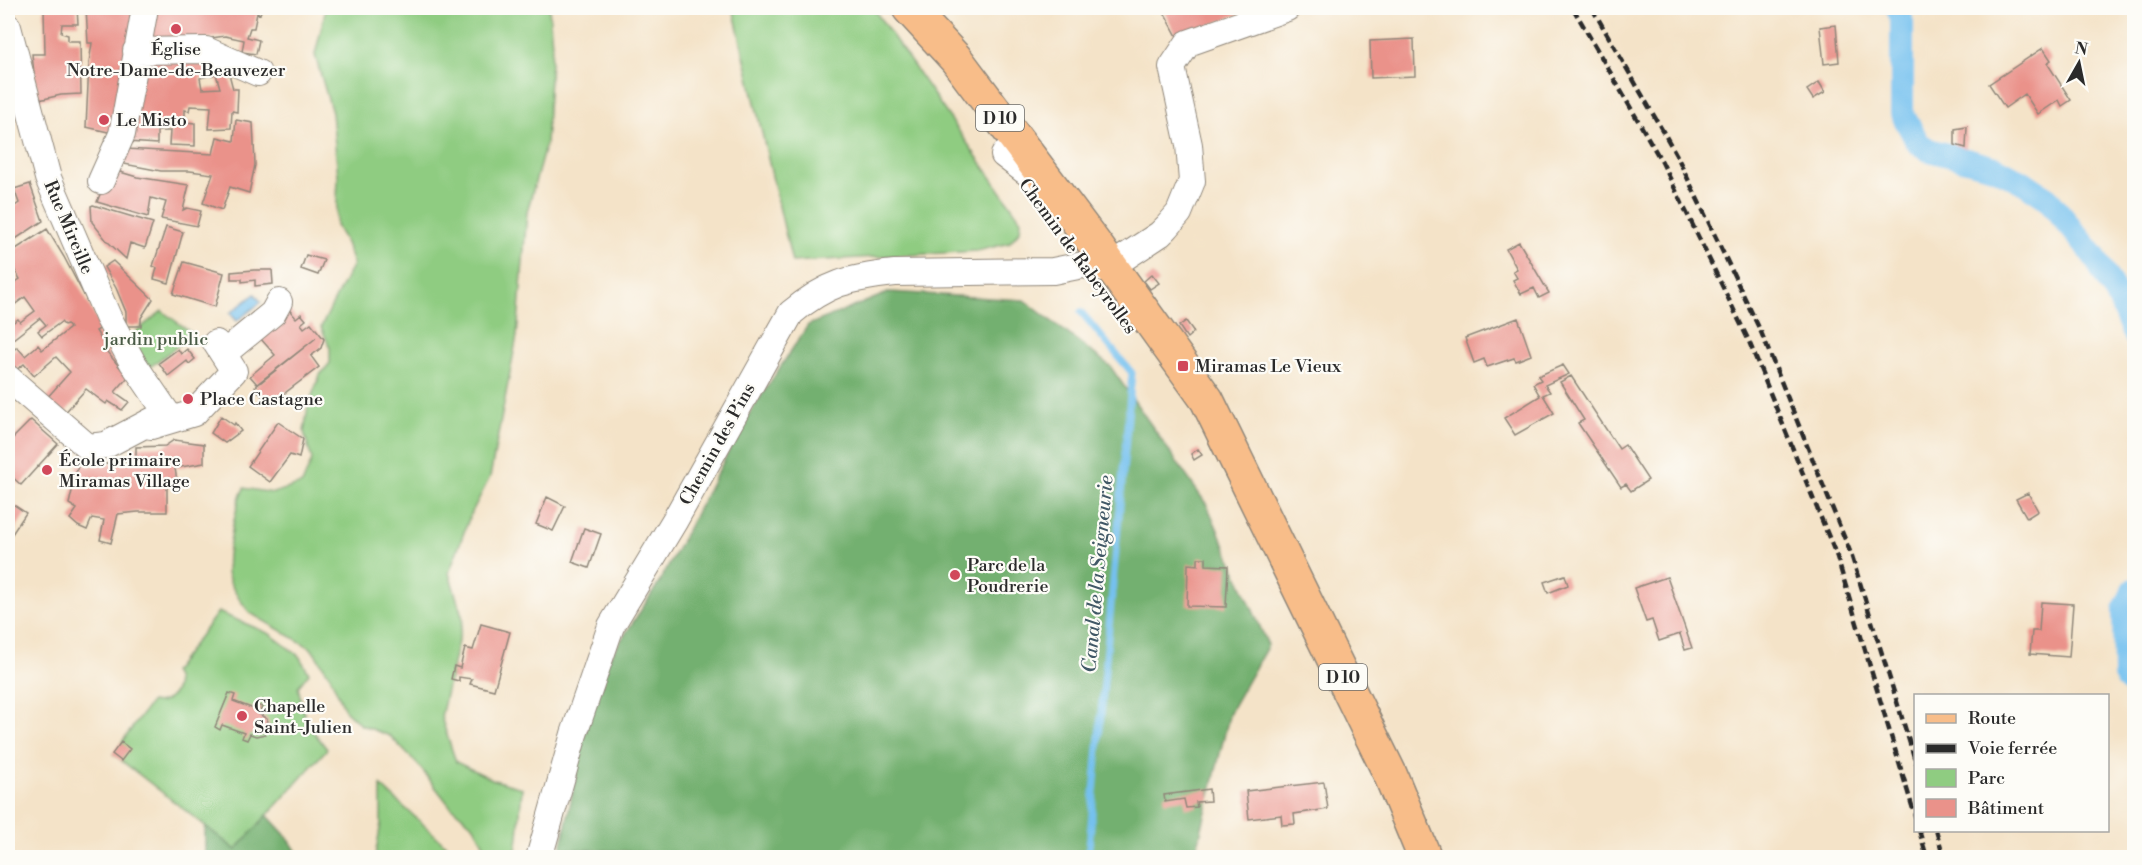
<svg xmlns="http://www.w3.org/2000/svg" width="2142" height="865" viewBox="0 0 2142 865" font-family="'Libre Bodoni',serif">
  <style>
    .green { fill: #8fcc81; stroke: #5d7c56; stroke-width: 1.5 }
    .forest { fill: #73b06f; stroke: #4f6e4d; stroke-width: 1.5 }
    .water { fill: #75c1ef; stroke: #50768d; stroke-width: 1.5 }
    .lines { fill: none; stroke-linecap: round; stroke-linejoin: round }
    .stream { stroke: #75c1ef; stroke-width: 7 }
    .canal { stroke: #75c1ef; stroke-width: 24 }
    .building { fill: #ea928a; fill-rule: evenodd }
    .minor-casing { stroke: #90877a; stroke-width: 28 }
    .major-casing { stroke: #90877a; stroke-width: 36 }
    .minor { stroke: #fff; stroke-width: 26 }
    .major { stroke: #f8bd89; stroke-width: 33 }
    .rail { stroke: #2b2b2b; stroke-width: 4.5; stroke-dasharray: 9 4.5; stroke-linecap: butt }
    .poi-dot { fill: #d1495b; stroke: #fdfcf7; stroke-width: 2 }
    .labels { text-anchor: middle; stroke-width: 4.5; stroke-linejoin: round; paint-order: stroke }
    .shield { fill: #fdfcf7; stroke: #6a6a68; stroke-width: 1.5 }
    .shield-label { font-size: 16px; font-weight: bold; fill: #2b2b2b }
    .poi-label { font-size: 18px; fill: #2b2b2b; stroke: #fdfcf7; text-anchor: start }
    .street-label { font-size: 18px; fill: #2b2b2b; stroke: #fdfcf7 }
    .park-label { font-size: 18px; fill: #495b45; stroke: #fdfcf7 }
    .water-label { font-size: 20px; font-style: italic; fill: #415866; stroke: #fdfcf7 }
  </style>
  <rect width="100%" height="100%" fill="#fdfcf7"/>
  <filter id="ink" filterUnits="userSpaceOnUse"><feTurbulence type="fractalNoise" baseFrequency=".0167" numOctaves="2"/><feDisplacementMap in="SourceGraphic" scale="12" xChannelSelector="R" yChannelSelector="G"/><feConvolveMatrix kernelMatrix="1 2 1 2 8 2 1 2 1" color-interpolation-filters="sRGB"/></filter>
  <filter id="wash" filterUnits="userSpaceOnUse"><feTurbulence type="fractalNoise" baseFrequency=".008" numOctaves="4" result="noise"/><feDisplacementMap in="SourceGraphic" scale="24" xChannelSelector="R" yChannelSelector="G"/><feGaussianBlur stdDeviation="1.35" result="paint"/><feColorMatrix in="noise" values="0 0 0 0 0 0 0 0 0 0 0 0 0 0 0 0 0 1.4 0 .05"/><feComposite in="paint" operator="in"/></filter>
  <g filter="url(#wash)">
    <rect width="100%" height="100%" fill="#f4e3c8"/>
    <path class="green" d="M326 8H549L552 45 546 143 527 212 517 336 490 477 470 516 449 573 463 619 441 717 456 762 494 780 522 788 518 837 515 857H490L474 826 450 806 419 766 390 736 361 725 345 710 330 676 311 648 250 613 240 600 231 585 227 573 228 554 233 525 239 499 244 488 273 493 302 484 312 460 304 432 308 406 320 375 330 363V348L321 327 353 264 346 243 336 226 338 176 332 113 315 55Z
      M733 8H873L1021 220 1020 231 1009 243 977 251 792 262Z
      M162 311 193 334 146 370 129 337Z
      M218 612 270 634 299 656 309 673 298 687 306 722 327 749 236 850 113 754 151 702C168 707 184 687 173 672Z
      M381 786 459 857H375L381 823Z"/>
    <path class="forest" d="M890 292 1024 300 1110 366 1207 505 1268 645 1230 712 1195 857 675 858 663 853 561 849 596 678 659 583 746 419 808 325Z
      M267 815 288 838 300 857H205V826L236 850Z"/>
    <path class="water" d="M255 294 261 302 237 321 230 313Z"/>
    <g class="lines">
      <path class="stream" d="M1081 312 1132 373 1088 858"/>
      <path class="canal" d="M1898 8 1902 23V113L1918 143 1929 150 1996 168 2026 184 2047 198 2094 256 2120 301 2134 334
        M2134 590 2124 610 2125 675 2134 687"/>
    </g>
    <g id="blocks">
      <path class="building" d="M44 8H77L78 24H62L61 33 68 35V41H80L81 94 61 95 39 100 34 73 32 54H45Z
        M86 8H139L117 134 86 127 89 63 92 43H88Z
        M150 8H262L260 14 257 13 254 28H250L247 37 259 40 256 54 242 52 244 40 225 36 143 48Z
        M1162 8H1254L1178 38Z
        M1836 25 1839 62 1824 64 1820 27Z
        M1414 39 1415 76 1371 78 1370 41Z
        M2043 48 2051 60 2047 63 2071 100 2062 106 2059 100 2038 114 2025 94 2005 108 1989 84Z
        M142 56 226 62 233 89H238L237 112 232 111 231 128 209 129 211 107 190 106 189 111 185 110V122L195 123V146L169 145 170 131H157V144L128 142ZM216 74 220 88 202 89 200 78Z
        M8 75 12 88 15 109 8 111Z
        M1819 82 1825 92 1813 99 1807 90Z
        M236 120 253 123 255 165 249 193 230 187 222 210 203 203 213 174 190 171H161L124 164 126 149 213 154 217 137 234 141Z
        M1967 127 1966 148 1955 145V129Z
        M110 169 137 177 189 185 183 210 187 208 201 211 197 226 161 219 166 202 151 198 148 217 97 202Z
        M30 184 43 221 8 244V211L19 203 14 189Z
        M93 205 153 223 145 248 130 243 126 259 107 241 92 222 91 206Z
        M166 227 183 232 169 283 154 279 157 268 153 266Z
        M47 229 64 257 101 328 96 331 108 350 107 352 128 377 115 392 129 402 122 410 108 401 106 404 86 389 62 416 45 400 70 372 56 357 34 376 24 364 12 373 8 369V355L17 347 25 356 38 345 42 350 70 328 67 324 64 325 61 322 42 336 38 331 46 325 40 318 8 343V326L18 319 20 322 35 311 25 297 10 308 8 304V287L20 279 8 259V254Z
        M1519 242 1549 293 1539 298 1534 288 1521 294 1513 280 1517 278 1513 271 1517 269 1506 249Z
        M306 255 324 260 318 275 301 269Z
        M113 261 153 299 141 318V326H126V312L116 288 104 267Z
        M184 262 224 273 215 307 173 294Z
        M254 270H272L273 284 255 286V280L242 282V279H231V272Z
        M1152 274 1159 283 1150 289 1144 281Z
        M286 306 296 318 301 314 306 320 301 324 304 328 311 323 324 339 321 348 311 356 319 367 269 405 255 387 316 338 257 384 250 376 275 355 260 338Z
        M1518 318 1531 355 1516 361 1514 358 1487 367 1484 359 1474 363 1465 338Z
        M1186 321 1194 332 1187 338 1179 326Z
        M178 349 181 354 187 349 195 359 189 364 187 361 168 376 159 363Z
        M1563 365 1569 374 1545 385 1550 392 1543 395 1554 413 1515 435 1504 418 1540 396 1533 384 1541 380 1538 376Z
        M1571 376 1619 449 1625 445 1648 480 1631 491 1626 484 1621 487 1578 423 1584 420 1560 382Z
        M221 416 234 425 235 423 241 431 225 443 211 433Z
        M31 420 58 444 21 485 8 473V443Z
        M278 422 303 439 299 458 290 455 270 482 248 466Z
        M174 440 204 444V463L175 468 177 481 168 482 167 486V512H138L118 514 111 543 100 540 104 520 92 518 87 530 78 526 70 519 77 509 69 504 79 461 88 466 136 461V447L165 446Z
        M1198 449 1202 455 1194 460 1191 454Z
        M2028 493 2038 511 2027 518 2016 499Z
        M547 497 565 506 553 531 536 524Z
        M8 501 26 513 8 540Z
        M584 528 601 534 589 568 572 562Z
        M1198 558H1206V565L1228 566 1226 607 1187 606 1188 564 1198 565Z
        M1565 575 1568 585 1548 593 1544 582Z
        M1667 577 1692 648 1685 650 1680 634 1659 641 1652 620 1646 622 1634 588Z
        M2041 602 2073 604 2069 657 2030 654 2032 631H2039Z
        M481 624 510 632 494 690 470 684 472 679 459 677V681L451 679 454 666 460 668 465 648 473 650Z
        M229 693 235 695 233 701 254 709 256 704 262 707 259 714 267 719 269 725 265 734 256 736 250 734 247 740 242 738 244 733 222 725 220 730 215 727Z
        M121 742 130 749 121 761 112 754Z
        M1324 782 1328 809 1294 814 1295 824 1282 825 1281 815 1249 819 1246 791Z
        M1209 789 1210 801 1196 802 1197 807 1186 808 1184 799 1165 802 1164 795Z"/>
    </g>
  </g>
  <g filter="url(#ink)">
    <use href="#blocks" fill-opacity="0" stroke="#90877a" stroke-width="1.5"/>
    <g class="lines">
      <defs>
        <path id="minor" d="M8 27 48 178 108 317 133 363 167 413 106 445 88 447 8 378
          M136 51 206 50 258 73
          M1004 155 1033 177 1038 184
          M101 181 122 134 145 8
          M1114 271 1122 259 1160 234 1167 227 1179 213 1192 181 1189 145 1172 67 1188 43 1287 8
          M223 354 273 313 279 302
          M151 426 194 413 234 371 216 343
          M539 858 574 734 611 626 675 520 791 313C827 283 849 278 895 273L1053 271 1083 265 1114 271"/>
        <path id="major" d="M909 8 956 59 1097 247 1207 400 1390 774 1425 858"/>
      </defs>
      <use href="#minor" class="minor-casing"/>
      <use href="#major" class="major-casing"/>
      <use href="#minor" class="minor"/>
      <use href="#major" class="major"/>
      <path class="rail" d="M1573 8 1662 162 1748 339 1837 557 1916 819
        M1592 8 1676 154 1761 332 1851 554 1916 763
        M1919 830 1927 858
        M1936 830 1944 858"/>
    </g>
  </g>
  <g class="poi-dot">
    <circle cx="176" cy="29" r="6"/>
    <circle cx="104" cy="120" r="6"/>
    <rect x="1177" y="360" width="12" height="12" rx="3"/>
    <circle cx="188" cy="399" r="6"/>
    <circle cx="47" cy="470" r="6"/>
    <circle cx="955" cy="575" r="6"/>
    <circle cx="242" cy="716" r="6"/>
  </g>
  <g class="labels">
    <g class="shield">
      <rect x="976" y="105" width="48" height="26" rx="4.5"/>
      <rect x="1319" y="664" width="48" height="26" rx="4.5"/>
    </g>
    <g class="shield-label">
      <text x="1000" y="124">D 10</text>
      <text x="1343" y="683">D 10</text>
    </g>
    <g class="poi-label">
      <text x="176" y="55" text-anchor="middle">Église<tspan x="176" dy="21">Notre-Dame-de-Beauvezer</tspan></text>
      <text x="116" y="126">Le Misto</text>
      <text x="1195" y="372">Miramas Le Vieux</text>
      <text x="200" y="405">Place Castagne</text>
      <text x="59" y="466">École primaire<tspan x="59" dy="21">Miramas Village</tspan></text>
      <text x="967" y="571">Parc de la<tspan x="967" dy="21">Poudrerie</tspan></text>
      <text x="254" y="712">Chapelle<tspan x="254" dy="21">Saint-Julien</tspan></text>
    </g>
    <g class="street-label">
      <text transform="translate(69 227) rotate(67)" y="6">Rue Mireille</text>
      <text transform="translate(1078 256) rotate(54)" y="6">Chemin de Rabeyrolles</text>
      <text transform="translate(717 444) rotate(-61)" y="6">Chemin des Pins</text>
    </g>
    <g class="park-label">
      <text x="156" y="345">jardin public</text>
    </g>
    <g class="water-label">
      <text transform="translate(1097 574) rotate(-85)" y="7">Canal de la Seigneurie</text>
    </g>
  </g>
  <rect width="2142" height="865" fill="none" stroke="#fdfcf7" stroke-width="30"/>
  <rect x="1914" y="694" width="195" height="138" fill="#fdfcf7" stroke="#a9a8a5" stroke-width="1.5"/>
  <rect x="1926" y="714" width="30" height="9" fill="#f8bd89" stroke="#a9a8a5" stroke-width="1.5"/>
  <text x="1968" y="724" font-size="18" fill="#2b2b2b">Route</text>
  <rect x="1926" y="744" width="30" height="9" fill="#2b2b2b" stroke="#a9a8a5" stroke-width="1.5"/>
  <text x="1968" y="754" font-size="18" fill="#2b2b2b">Voie ferrée</text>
  <rect x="1926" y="769" width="30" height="18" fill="#8fcc81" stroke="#a9a8a5" stroke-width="1.5"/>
  <text x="1968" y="784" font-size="18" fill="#2b2b2b">Parc</text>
  <rect x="1926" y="799" width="30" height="18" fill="#ea928a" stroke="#a9a8a5" stroke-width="1.5"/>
  <text x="1968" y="814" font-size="18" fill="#2b2b2b">Bâtiment</text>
  <g transform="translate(2079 63) rotate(9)" stroke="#fdfcf7" stroke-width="4.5" paint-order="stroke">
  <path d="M0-4.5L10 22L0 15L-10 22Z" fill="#2b2b2b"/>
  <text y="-9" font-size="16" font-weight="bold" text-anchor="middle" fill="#2b2b2b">N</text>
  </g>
</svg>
